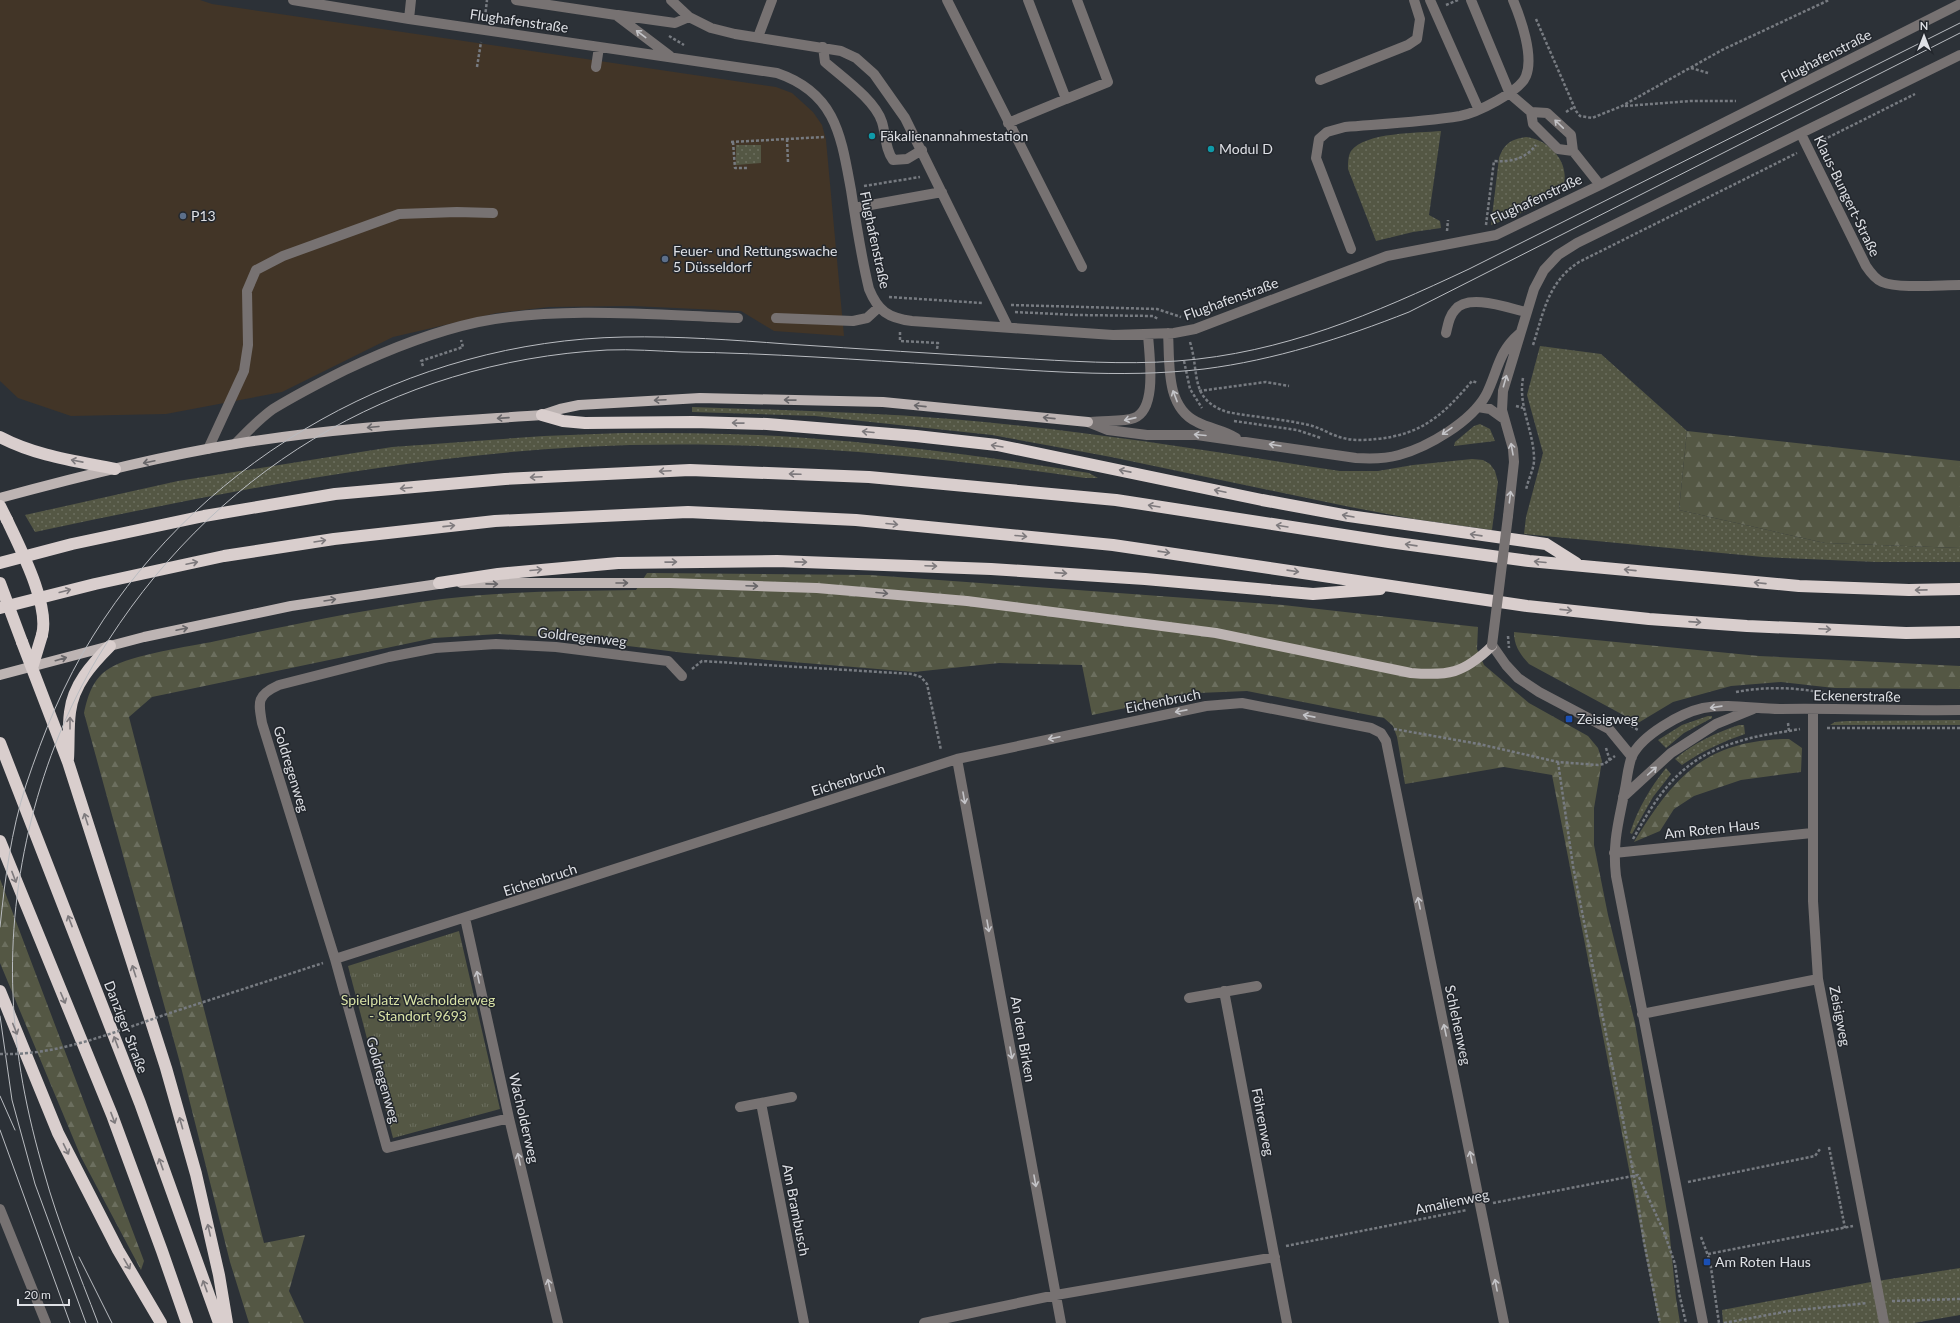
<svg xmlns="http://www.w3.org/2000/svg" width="1960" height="1323" viewBox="0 0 1960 1323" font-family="Lato,sans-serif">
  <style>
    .commercial { fill: #423527 }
    .grass { fill: url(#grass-dots) }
    .forest { fill: url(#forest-firs) }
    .park { fill: url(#park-tufts) }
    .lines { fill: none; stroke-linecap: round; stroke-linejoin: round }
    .path { stroke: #777b81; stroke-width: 2.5; stroke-dasharray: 3 2; stroke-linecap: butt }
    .minor { stroke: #777272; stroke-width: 10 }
    .major { stroke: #bdb4b3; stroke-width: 10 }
    .highway { stroke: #d9cecd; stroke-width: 12 }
    .tram { stroke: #b9bcc1; stroke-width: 1 }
    .path-bridge { stroke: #777b81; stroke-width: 2.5; stroke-dasharray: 3 2; stroke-linecap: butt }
    .minor-bridge { stroke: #777272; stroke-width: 10 }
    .highway-bridge { stroke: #d9cecd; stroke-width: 12 }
    .oneway { stroke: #c4c4c8 }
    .oneway2 { stroke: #686669 }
    .oneway3 { stroke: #7e7a7d }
    .culture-dot { fill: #0f9aa8; stroke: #23272d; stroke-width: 1.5 }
    .service-dot { fill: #5c6f8a; stroke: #23272d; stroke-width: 1.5 }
    .transit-dot { fill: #1a4fb4; stroke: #23272d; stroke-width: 1.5 }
    .labels { text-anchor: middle; stroke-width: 3; stroke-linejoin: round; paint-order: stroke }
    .street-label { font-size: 14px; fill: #dee0e5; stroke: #23272d }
    .poi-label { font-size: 14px; fill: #dee0e5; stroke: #23272d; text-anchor: start }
    .park-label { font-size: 14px; fill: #d9e2a6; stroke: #23272d }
  </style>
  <defs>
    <pattern id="grass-dots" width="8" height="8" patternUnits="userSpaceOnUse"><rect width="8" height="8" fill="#545744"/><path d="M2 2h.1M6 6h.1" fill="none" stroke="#6c6f5f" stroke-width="1.8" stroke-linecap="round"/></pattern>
    <pattern id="forest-firs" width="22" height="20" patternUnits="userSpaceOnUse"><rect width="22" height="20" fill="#545744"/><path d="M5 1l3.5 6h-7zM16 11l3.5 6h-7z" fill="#6c6f5f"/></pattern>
    <pattern id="park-tufts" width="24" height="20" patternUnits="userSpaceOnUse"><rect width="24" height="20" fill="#545744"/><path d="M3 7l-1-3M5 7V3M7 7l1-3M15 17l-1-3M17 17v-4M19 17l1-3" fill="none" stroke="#6c6f5f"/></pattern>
  </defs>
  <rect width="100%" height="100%" fill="#2c3137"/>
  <path class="commercial" d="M0 0H200L212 4 776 87 792 93 813 112 822 125 826 140 844 336 774 331 741 311 632 306 549 307 497 313 393 337 282 392 166 414 71 416 18 398 0 381Z"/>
  <path class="grass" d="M1441 131 1429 215 1440 221 1441 228 1413 232 1376 241 1348 169C1348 163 1348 156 1351 151 1365 132 1419 133 1441 131Z
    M1526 137C1547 139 1569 160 1564 183 1544 205 1519 215 1491 225L1499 158C1504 144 1511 139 1526 137Z
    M736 145H761V163L736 165Z
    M1540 346 1601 354 1687 431 1679 510 1825 543 1960 548V562H1876L1763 557 1524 534 1526 517 1543 453 1527 395Z
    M692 407C778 410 864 412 951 419 1081 430 1211 451 1340 471H1378L1413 465 1472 459 1483 460 1490 464 1495 471 1498 482 1492 530 1414 519 1350 507 1111 457 992 435 815 416 692 412Z
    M1480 424 1490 429 1495 441 1454 446 1455 442 1474 426Z
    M622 433C679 433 737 433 794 437 893 444 991 457 1089 473L1098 478H1085C919 454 750 438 581 447 397 457 215 494 35 532L25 515 178 481 392 447 544 436Z
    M1708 716H1712V718L1684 733 1666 748 1658 740 1682 725Z
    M1960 720V725H1830L1835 722 1847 721Z
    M1739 725H1744L1745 734C1722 742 1702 751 1682 765L1675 759C1694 743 1715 733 1739 725Z
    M1666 768 1671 774 1653 797 1632 834 1630 833C1638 808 1650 788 1666 768Z
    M1960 1268V1315L1914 1323H1723L1722 1310 1871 1282Z"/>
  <path class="forest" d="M1687 431 1960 461V548L1825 543 1679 510Z
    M647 573 870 575 1283 605 1478 627 1477 649 1484 665 1529 703 1588 736 1598 748 1602 761 1594 808V845L1608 915 1635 1023 1668 1218 1676 1298 1680 1323H1659L1552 775 1504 767 1405 784 1397 737 1393 726 1384 718 1247 691 1198 693 1092 715 1082 665 999 663 914 672 685 653 563 638 499 634 434 638 152 697 129 717 264 1243 305 1235 289 1291 304 1323H249L230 1262 180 1063 84 713C88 695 93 678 110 668 133 654 188 647 216 641 290 625 366 609 442 599 506 591 571 591 636 590Z
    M1514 632 1759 656 1960 666V689L1834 688 1781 682 1731 686 1673 702 1638 723 1529 664C1520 654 1514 646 1514 632Z
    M1789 739 1802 748 1801 772 1741 780 1694 796 1674 809 1660 831 1634 842C1675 775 1706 740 1789 739Z
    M0 879 144 1261 141 1270 81 1157 0 963Z"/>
  <path class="park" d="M459 931 500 1109 393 1138 348 966Z"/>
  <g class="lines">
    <path class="path" d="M1446 5 1458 0
      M485 17 487 0
      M1536 19 1576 111 1580 116 1592 118 1622 106 1722 50 1829 0
      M669 36 684 45
      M477 67 481 42
      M1691 68 1708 73
      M1625 106 1691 101H1736
      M1566 112 1574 107
      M787 139 788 162
      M731 142 825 137
      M733 142 735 168H748
      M1819 142 1915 94
      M864 186 920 177
      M1486 225 1494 161C1512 162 1525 159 1536 145
      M1447 231 1448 220
      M889 297 982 303
      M1011 305 1157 309 1181 317
      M1015 312 1077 315 1153 316 1158 319
      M900 332V341L938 343 937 349
      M1190 342C1200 374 1189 399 1227 412 1254 417 1282 419 1309 425 1321 428 1331 435 1343 438 1354 441 1366 440 1376 439 1422 435 1444 414 1472 381L1478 383
      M1533 345C1544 311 1548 282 1579 262L1797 153
      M1184 361 1190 389 1202 408
      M423 366 421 361 463 347 461 340
      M1523 378C1518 406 1533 429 1534 457 1535 468 1528 479 1526 490
      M1199 391 1266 382 1289 386
      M1516 406 1523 408
      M1234 421 1297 430 1321 438
      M692 669 702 661 912 674 921 677 927 684 941 750
      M1736 692C1767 686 1801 687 1832 695
      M1618 718 1638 730
      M1788 723 1789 731
      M1827 728H1960
      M1394 729 1479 744 1558 762 1598 765 1604 764 1615 756
      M1606 748 1610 761
      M1558 762 1573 866 1634 1176 1644 1242 1660 1323
      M1633 839C1659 792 1682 758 1737 742 1757 735 1779 733 1800 729
      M179 1010 323 963
      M1829 1147 1845 1228
      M1688 1182 1815 1156 1820 1149
      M1493 1203 1638 1175 1664 1232 1675 1264 1679 1293 1686 1323
      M1701 1237 1710 1261 1719 1323
      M1286 1246 1467 1210
      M1708 1254 1853 1226
      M1892 1301 1960 1299
      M1724 1323 1789 1311 1867 1303"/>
    <path class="minor" d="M293 0 409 19 777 73C836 93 841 136 851 190 856 223 861 256 869 289 878 311 888 318 912 321L1113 335 1174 333 1195 329 1387 256 1496 235 1600 185 1960 4
      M516 0 616 15 670 56
      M671 0 689 17 711 28 735 34 841 51 856 58 874 74 905 118 1008 327
      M947 0 1082 267
      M1430 0 1478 108
      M1471 0 1510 94 1531 112 1547 113 1571 135 1573 151 1600 185
      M618 15 675 23 689 17
      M409 19 411 0
      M758 37 772 0
      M823 47 825 62C843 78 875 100 882 122 886 135 885 149 893 160L907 159 922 150
      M596 67 599 47
      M1320 80 1408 45 1417 39 1420 19 1414 0
      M1066 99 1108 82 1077 0
      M1531 112 1533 124 1558 149 1573 151
      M1008 123 1066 99 1028 0
      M1801 134 1866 266C1870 272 1875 279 1882 282 1899 289 1940 285 1960 285
      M854 208 942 192
      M1351 249 1316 158 1319 139 1327 132 1345 127C1382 124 1423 122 1460 116 1476 113 1520 92 1526 76 1534 56 1521 19 1513 0
      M776 318 853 321 867 318 879 307
      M1168 333C1170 363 1165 407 1197 422 1210 429 1224 430 1236 438
      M1446 333C1448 325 1449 316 1455 310 1468 293 1508 308 1526 312
      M1478 407 1490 409 1504 419
      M1088 422 1108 430 1147 435H1197L1356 458C1371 459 1385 459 1399 455 1428 447 1471 422 1486 395 1498 371 1498 352 1519 334
      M1091 422C1103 420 1124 422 1134 418 1158 409 1149 355 1148 334
      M235 444C247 432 259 419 273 409 296 395 321 382 345 370 387 350 432 332 478 322 559 306 656 315 738 318
      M208 449 244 371 248 345 247 291 256 270 283 256 399 214 457 212 493 213
      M1508 516 1514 462 1513 449 1502 410 1503 391 1534 289 1544 270 1558 255 1577 243 1960 55
      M1492 645 1506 665 1518 678 1539 692 1609 729 1632 757
      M1813 709V901L1818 979 1884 1323
      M957 759 1061 1323
      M1623 797 1671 753 1716 724 1753 709
      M1614 853 1812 833
      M465 918 509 1118 558 1323
      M335 959 957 759 1206 706 1242 703 1371 728 1381 733 1386 741 1504 1323
      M1224 991 1287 1323
      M1189 998 1257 986
      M1642 1014 1818 979
      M761 1103 804 1323
      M740 1107 792 1097
      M509 1118 387 1148 335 959 262 723C258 701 257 695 279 685L389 657 435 648 496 644 556 647 668 661 682 676
      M0 1209 46 1323
      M924 1323 1056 1295 1275 1257
      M1703 1323 1616 876C1612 842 1619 821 1625 789 1627 779 1628 766 1632 756 1642 735 1681 713 1703 708 1729 703 1755 709 1781 709 1841 708 1900 711 1960 710"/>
    <path class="major" d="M0 498C77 477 156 457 235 444 337 427 440 422 542 415L560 409 579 405 700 398 883 402 1088 422
      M461 583H670L817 588 967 601 1216 633 1411 673C1448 676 1463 674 1492 646
      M0 675 144 637 291 606 445 583"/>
    <path class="highway" d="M542 415 563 421 585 423 693 422 767 424 916 436 997 445 1262 500 1349 516 1546 544 1576 563
      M0 437C36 456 76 461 115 469
      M0 506 7 520
      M0 563 72 544 204 516 335 494 505 479 690 470 869 477 1116 500 1389 542 1529 561 1799 586 1909 590 1960 589
      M439 583 498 574 618 563 777 561 991 569 1145 579 1313 594 1380 589
      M0 608 95 584 224 556 334 539 495 521 688 512 856 520 1113 545 1527 606 1649 619 1747 626 1906 633 1960 632
      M22 642 68 762 166 1068 196 1174 219 1275 227 1323
      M32 668 42 635
      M0 743 140 1103 219 1323
      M68 759C69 743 68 727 70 712 73 685 92 664 110 646
      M0 841 112 1115 162 1251 187 1323
      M0 991 58 1133 118 1250 161 1323"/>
    <path class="tram" d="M0 927C5 879 11 831 26 785 43 734 64 682 93 636 206 454 411 341 624 337 678 336 733 340 787 344 863 349 938 354 1014 358 1068 361 1123 365 1177 361 1284 353 1373 314 1469 269L1960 23
      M0 1016 12 1100 35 1184 86 1323
      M0 1096 15 1130
      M0 1130 70 1323
      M79 1257 112 1323
      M98 1323C79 1273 58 1223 44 1172 27 1114 15 1054 13 994 8 879 39 755 98 657 209 473 392 362 607 350 632 349 657 351 682 352 771 353 859 360 948 365 1033 370 1119 379 1204 369 1275 360 1343 338 1409 312L1960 33"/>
    <path class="path-bridge" d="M1508 636 1509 648
      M0 1054C62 1056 121 1029 179 1010"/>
    <path class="minor-bridge" d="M1492 645 1508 516"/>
    <path class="highway-bridge" d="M7 520C20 548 50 605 42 635
      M0 583 22 642"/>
  </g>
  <defs><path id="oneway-shaft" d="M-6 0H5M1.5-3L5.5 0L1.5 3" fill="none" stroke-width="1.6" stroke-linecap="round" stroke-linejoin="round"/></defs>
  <g class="oneway">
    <use href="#oneway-shaft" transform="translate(641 34) rotate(-143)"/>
    <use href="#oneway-shaft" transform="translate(1559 124) rotate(-136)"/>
    <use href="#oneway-shaft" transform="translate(1505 381) rotate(-74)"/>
    <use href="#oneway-shaft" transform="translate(1175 396) rotate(-111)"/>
    <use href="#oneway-shaft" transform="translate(1130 419) rotate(167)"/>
    <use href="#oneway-shaft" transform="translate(1447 431) rotate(145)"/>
    <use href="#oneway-shaft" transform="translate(1200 435) rotate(-175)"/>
    <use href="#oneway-shaft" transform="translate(1275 445) rotate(-171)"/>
    <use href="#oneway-shaft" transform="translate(1512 449) rotate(-100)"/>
    <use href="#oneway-shaft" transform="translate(1510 497) rotate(-83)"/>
    <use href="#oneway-shaft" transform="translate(1716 707) rotate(172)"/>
    <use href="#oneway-shaft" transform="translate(1181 711) rotate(169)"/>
    <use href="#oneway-shaft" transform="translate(1309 716) rotate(-169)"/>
    <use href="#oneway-shaft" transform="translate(1054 738) rotate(168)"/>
    <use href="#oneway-shaft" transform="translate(1652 771) rotate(-42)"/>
    <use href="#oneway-shaft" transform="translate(964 798) rotate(80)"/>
    <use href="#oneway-shaft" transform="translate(1419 903) rotate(-102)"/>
    <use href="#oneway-shaft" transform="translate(988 926) rotate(80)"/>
    <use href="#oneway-shaft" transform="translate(478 977) rotate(-102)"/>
    <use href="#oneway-shaft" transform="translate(1445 1030) rotate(-102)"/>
    <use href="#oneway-shaft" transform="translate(1011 1053) rotate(80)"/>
    <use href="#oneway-shaft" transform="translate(1471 1157) rotate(-102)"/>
    <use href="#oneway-shaft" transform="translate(519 1159) rotate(-103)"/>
    <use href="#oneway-shaft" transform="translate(1035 1181) rotate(80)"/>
    <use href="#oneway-shaft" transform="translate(549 1285) rotate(-103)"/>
    <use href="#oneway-shaft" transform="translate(1496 1285) rotate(-101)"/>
  </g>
  <g class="oneway2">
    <use href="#oneway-shaft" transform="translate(660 400) rotate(177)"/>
    <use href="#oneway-shaft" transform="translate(790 400) rotate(-179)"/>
    <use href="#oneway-shaft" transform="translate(920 406) rotate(-174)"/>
    <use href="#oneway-shaft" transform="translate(503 418) rotate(176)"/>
    <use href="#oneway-shaft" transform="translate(1049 418) rotate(-174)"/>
    <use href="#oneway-shaft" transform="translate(373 427) rotate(175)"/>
    <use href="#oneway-shaft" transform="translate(149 462) rotate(168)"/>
    <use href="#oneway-shaft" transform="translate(622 583)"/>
    <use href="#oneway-shaft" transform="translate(492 584) rotate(1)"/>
    <use href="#oneway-shaft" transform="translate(752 586) rotate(2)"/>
    <use href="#oneway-shaft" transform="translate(882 593) rotate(5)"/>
    <use href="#oneway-shaft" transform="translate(330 600) rotate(-9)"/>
    <use href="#oneway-shaft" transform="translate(182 629) rotate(-12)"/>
    <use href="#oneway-shaft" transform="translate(61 659) rotate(-16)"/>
  </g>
  <g class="oneway3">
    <use href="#oneway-shaft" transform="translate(738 423) rotate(-179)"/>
    <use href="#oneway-shaft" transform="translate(868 432) rotate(-175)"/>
    <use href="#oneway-shaft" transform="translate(997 446) rotate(-171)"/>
    <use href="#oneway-shaft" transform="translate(77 461) rotate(-169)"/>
    <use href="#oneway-shaft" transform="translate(665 471) rotate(177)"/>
    <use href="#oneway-shaft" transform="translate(1125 471) rotate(-169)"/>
    <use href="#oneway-shaft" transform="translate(795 474) rotate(-178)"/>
    <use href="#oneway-shaft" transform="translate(536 477) rotate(177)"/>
    <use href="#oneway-shaft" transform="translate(406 488) rotate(175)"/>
    <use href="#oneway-shaft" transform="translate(1220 491) rotate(-168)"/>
    <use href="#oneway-shaft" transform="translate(1154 506) rotate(-171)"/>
    <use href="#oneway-shaft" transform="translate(1348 516) rotate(-170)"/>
    <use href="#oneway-shaft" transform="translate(892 524) rotate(5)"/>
    <use href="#oneway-shaft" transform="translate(449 526) rotate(-6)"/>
    <use href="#oneway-shaft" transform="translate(1282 526) rotate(-171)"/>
    <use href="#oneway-shaft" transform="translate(1476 535) rotate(-172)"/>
    <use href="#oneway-shaft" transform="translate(1021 536) rotate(5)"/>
    <use href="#oneway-shaft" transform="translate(320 541) rotate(-9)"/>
    <use href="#oneway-shaft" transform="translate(1411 545) rotate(-172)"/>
    <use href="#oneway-shaft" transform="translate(1164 552) rotate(8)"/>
    <use href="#oneway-shaft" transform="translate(671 562) rotate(-1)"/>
    <use href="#oneway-shaft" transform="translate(801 562) rotate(1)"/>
    <use href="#oneway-shaft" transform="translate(1540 562) rotate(-175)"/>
    <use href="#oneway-shaft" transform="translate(192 563) rotate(-12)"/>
    <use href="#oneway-shaft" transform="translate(931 566) rotate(2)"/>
    <use href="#oneway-shaft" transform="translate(536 570) rotate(-5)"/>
    <use href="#oneway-shaft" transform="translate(1630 570) rotate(-174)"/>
    <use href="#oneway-shaft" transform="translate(1293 571) rotate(8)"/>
    <use href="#oneway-shaft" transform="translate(1061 573) rotate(4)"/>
    <use href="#oneway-shaft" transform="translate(1760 583) rotate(-174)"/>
    <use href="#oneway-shaft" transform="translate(1921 590) rotate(179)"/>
    <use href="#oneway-shaft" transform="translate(65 591) rotate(-15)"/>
    <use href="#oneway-shaft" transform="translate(1566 610) rotate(6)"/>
    <use href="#oneway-shaft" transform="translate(1695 622) rotate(4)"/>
    <use href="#oneway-shaft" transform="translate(1825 629) rotate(3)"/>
    <use href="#oneway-shaft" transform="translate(70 723) rotate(-90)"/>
    <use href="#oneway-shaft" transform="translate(86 819) rotate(-108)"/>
    <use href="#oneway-shaft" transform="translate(14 877) rotate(69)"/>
    <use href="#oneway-shaft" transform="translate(70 921) rotate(-111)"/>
    <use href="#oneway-shaft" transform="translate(134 971) rotate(-108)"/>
    <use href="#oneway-shaft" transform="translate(63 998) rotate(67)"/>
    <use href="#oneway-shaft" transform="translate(15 1029) rotate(68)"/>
    <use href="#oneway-shaft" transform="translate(116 1042) rotate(-111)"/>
    <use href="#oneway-shaft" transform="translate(113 1118) rotate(69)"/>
    <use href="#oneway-shaft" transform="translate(181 1123) rotate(-106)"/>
    <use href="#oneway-shaft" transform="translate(66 1149) rotate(64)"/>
    <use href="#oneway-shaft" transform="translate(161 1164) rotate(-110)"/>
    <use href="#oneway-shaft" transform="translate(209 1230) rotate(-103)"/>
    <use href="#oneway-shaft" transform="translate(127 1264) rotate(60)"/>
    <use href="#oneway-shaft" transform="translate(205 1286) rotate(-110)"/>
  </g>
  <g class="culture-dot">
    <circle cx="872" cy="136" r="4"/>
    <circle cx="1211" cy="149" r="4"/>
  </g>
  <g class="service-dot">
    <circle cx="183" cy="216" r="4"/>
    <circle cx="665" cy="259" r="4"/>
  </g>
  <g class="transit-dot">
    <rect x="1565" y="715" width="8" height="8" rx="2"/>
    <rect x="1703" y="1258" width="8" height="8" rx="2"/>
  </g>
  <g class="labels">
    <g class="street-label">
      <text transform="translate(519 21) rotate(8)" y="5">Flughafenstraße</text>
      <text transform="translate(1826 56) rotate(-27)" y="5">Flughafenstraße</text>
      <text transform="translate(1847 196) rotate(64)" y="5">Klaus-Bungert-Straße</text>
      <text transform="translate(1536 199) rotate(-25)" y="5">Flughafenstraße</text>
      <text transform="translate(875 240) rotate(78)" y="5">Flughafenstraße</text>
      <text transform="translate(1231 299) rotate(-20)" y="5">Flughafenstraße</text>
      <text transform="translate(582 637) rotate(6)" y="5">Goldregenweg</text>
      <text transform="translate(1857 696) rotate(1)" y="5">Eckenerstraße</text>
      <text transform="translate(1163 701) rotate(-11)" y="5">Eichenbruch</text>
      <text transform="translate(291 769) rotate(73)" y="5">Goldregenweg</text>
      <text transform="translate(848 780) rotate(-18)" y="5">Eichenbruch</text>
      <text transform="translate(1712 829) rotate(-6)" y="5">Am Roten Haus</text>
      <text transform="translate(540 880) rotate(-18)" y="5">Eichenbruch</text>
      <text transform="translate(1840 1016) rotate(79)" y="5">Zeisigweg</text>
      <text transform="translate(1458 1025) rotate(78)" y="5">Schlehenweg</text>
      <text transform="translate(126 1027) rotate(69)" y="5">Danziger Straße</text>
      <text transform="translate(1023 1039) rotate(80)" y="5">An den Birken</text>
      <text transform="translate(383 1080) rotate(74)" y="5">Goldregenweg</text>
      <text transform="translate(524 1118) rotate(77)" y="5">Wacholderweg</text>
      <text transform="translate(1263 1122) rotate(79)" y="5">Föhrenweg</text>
      <text transform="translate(1452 1202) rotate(-12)" y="5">Amalienweg</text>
      <text transform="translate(796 1210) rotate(79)" y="5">Am Brambusch</text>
    </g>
    <g class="poi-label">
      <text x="880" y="141">Fäkalienannahmestation</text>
      <text x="1219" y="154">Modul D</text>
      <text x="191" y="221">P13</text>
      <text x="673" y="256">Feuer- und Rettungswache<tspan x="673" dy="16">5 Düsseldorf</tspan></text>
      <text x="1577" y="724">Zeisigweg</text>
      <text x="1715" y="1267">Am Roten Haus</text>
    </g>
    <g class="park-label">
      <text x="418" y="1005">Spielplatz Wacholderweg<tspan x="418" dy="16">- Standort 9693</tspan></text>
    </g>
  </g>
  <g transform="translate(1924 36)" stroke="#23272d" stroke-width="3" paint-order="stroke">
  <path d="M0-3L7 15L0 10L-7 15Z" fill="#dee0e5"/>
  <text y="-6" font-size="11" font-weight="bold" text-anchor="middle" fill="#dee0e5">N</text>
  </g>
  <path d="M18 1299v6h51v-6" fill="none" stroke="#dee0e5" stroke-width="2"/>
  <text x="24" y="1299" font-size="12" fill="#dee0e5" stroke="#23272d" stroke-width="3" paint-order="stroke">20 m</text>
</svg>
